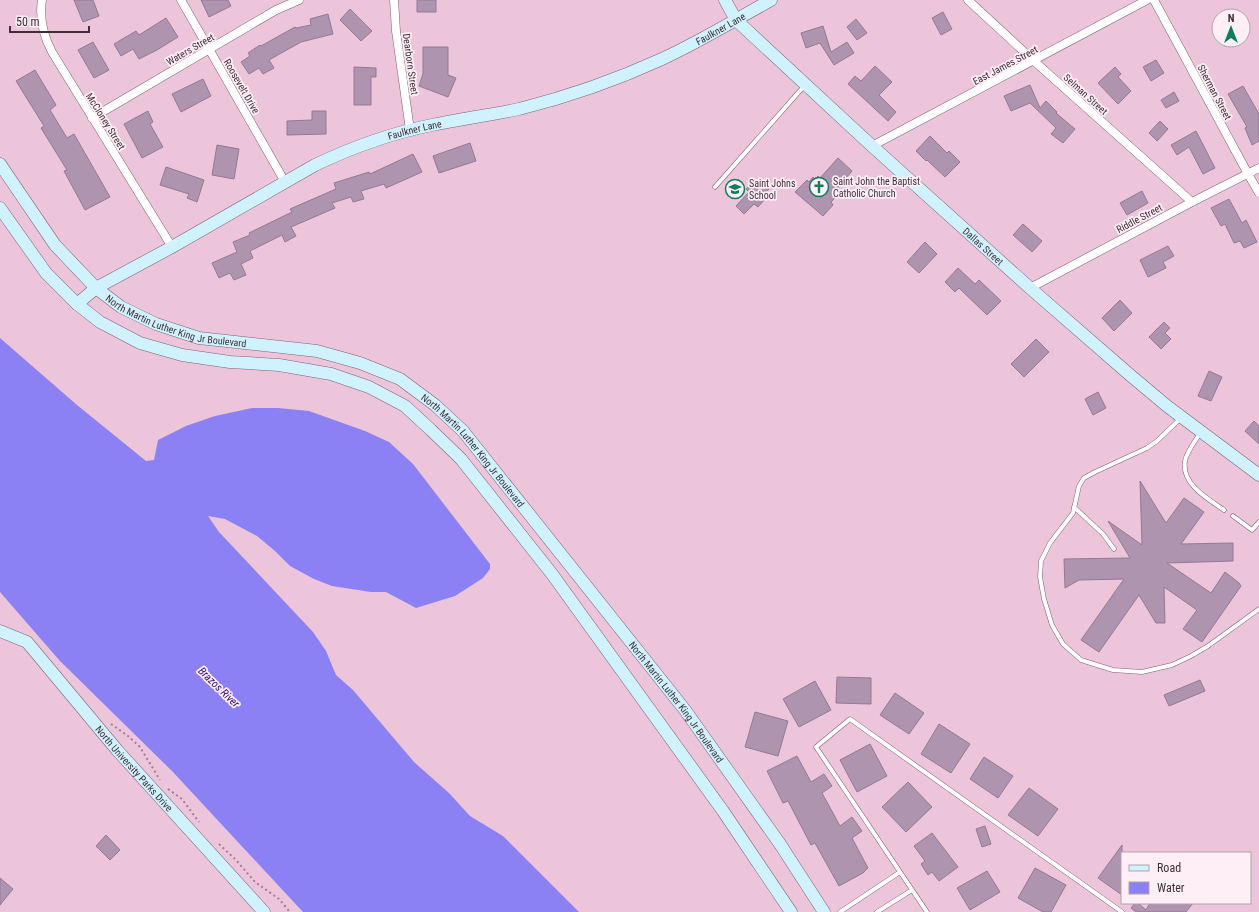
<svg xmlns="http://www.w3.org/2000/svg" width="1259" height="912" viewBox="0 0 1259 912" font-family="'Roboto Condensed',sans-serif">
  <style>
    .water { fill: #8c81f4 }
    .building { fill: #af94b0; stroke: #937994 }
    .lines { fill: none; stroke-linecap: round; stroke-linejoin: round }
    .lane-casing { stroke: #826072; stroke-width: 5 }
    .street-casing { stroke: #826072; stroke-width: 9 }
    .secondary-casing { stroke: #826072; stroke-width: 13 }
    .path { stroke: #9b808f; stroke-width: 2; stroke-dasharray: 2 3; stroke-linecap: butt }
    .lane { stroke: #fff; stroke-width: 4 }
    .street { stroke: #fff; stroke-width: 8 }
    .secondary { stroke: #d0f2ff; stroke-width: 12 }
    .labels { text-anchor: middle; stroke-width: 3.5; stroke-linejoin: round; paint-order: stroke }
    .street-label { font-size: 10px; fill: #3e2f37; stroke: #feeef6 }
    .poi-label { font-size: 10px; fill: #3e2f37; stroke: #feeef6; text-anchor: start }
    .water-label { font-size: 11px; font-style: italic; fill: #2b0b74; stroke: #feeef6 }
  </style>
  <rect width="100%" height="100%" fill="#ecc5da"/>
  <path class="water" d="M0 338 77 405 146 461 154 460 158 440 186 426 215 416 252 408H278L309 411 365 431 389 442 413 464 490 564V569L483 578 455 596 416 608 386 592H371L332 586 314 579 290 566 275 551 257 536 225 519 208 516 219 532 313 632 326 651 336 675 353 690 414 762 449 793 470 816 503 836 579 912H303L172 771 60 661 0 592Z"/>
  <path class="building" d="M74 0H93L99 16 83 22Z
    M201 0H228L231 6 209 17Z
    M417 0H436V12H417Z
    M350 9 372 31 361 41 340 20Z
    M943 12 952 29 941 35 932 18Z
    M328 14 333 34 301 42 269 60 274 68 263 74 259 68 249 74 241 62 250 56 248 53 260 45 261 46 295 27 296 28 311 25 310 19Z
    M166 18 178 37 157 50 139 59 133 49 121 56 114 44 136 31 139 35Z
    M856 19 867 33 857 40 847 27Z
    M823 26 831 52 847 42 854 53 834 65 820 43 806 48 801 33Z
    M93 42 109 70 94 78 78 50Z
    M423 47H448V75L456 78 448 97 419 86 423 74Z
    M1156 60 1164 73 1151 81 1143 67Z
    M875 66 892 82 879 95 896 112 888 121 848 84 855 76 861 81Z
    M354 67 376 68V77H371V105H354Z
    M1115 67 1121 74 1118 77 1131 91 1118 104 1098 83Z
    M35 70 56 105 50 110 67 138 74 134 110 197 85 210 64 171 67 170 41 128 44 126 16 81Z
    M203 79 211 96 181 112 172 94Z
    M1030 85 1040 108 1046 101 1057 112 1056 113 1075 129 1063 143 1051 134 1056 128 1030 103 1011 111 1004 96Z
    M1243 86 1259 114V141L1252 145 1245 128 1247 127 1228 94Z
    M1174 92 1179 101 1166 108 1161 100Z
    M148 111 153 122 150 124 163 147 142 158 124 124Z
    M312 111H326V134L287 135V121L312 120Z
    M1160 121 1168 129 1157 141 1149 133Z
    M1196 131 1215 168 1203 174 1189 147 1177 155 1171 145Z
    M930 136 947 153 949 151 960 162 945 177 927 160 926 161 916 151Z
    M470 143 476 161 439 173 433 156Z
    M217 145 239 149 234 179 212 175Z
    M413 154 422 172 386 188 384 184 361 191 364 199 353 202 351 197 332 203 335 208 291 227 296 236 285 242 282 235 250 251 253 258 241 264 246 275 234 280 230 273 219 278 212 263 237 252 233 242 250 235 249 233 292 212 290 209 336 189 334 183 369 172 370 174Z
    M838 158 852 171 834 192 836 193 833 196 835 198 831 202 833 205 823 216 795 192 807 180 809 182 813 177 815 179 818 176 820 178Z
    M166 167 204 180 197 202 187 198 189 194 160 185Z
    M761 180 769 189 763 195 766 198 758 207 754 204 744 214 736 206 749 192 746 189 752 184 755 187Z
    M1142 191 1148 203 1127 215 1120 203Z
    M1229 199 1242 223 1246 220 1257 242 1244 248 1240 241 1234 243 1225 224 1221 226 1211 208Z
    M1023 224 1042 241 1032 252 1013 235Z
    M925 242 937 254 919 273 907 262Z
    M1168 246 1174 256 1163 262 1166 268 1148 277 1140 260Z
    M958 268 975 284 979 280 1001 301 987 315 959 288 955 292 945 282Z
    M1120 300 1132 313 1114 331 1102 318Z
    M1164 322 1170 328 1165 333 1171 339 1161 349 1149 337Z
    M1036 339 1049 352 1024 377 1011 364Z
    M1209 371 1222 377 1211 401 1198 396Z
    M1098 392 1106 408 1093 415 1085 399Z
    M1254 421 1259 426V444L1245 431Z
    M1140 481 1166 523 1184 498 1204 512 1181 544 1233 543V561L1167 563 1211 593 1225 572 1239 583 1241 586 1202 642 1183 629 1197 610 1164 587 1165 623H1156L1139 595 1099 652 1081 640 1124 579 1079 580 1065 588 1064 559 1130 558 1108 521 1142 545Z
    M837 677 871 678V704L836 703Z
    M1200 680 1205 691 1169 706 1164 695Z
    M815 681 831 710 799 727 783 699Z
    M895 693 924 713 909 734 880 715Z
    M755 712 788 721 778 756 745 747Z
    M939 724 970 744 951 773 921 754Z
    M870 744 887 776 857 792 840 760Z
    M797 756 811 782 824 774 832 786 822 793 840 826 852 817 862 831 852 838 868 868 863 873 839 886 815 843 811 845 788 801 783 803 767 771Z
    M984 757 1013 776 998 798 970 779Z
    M908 782 932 807 906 832 882 807Z
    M1029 788 1058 809 1038 836 1008 815Z
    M985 826 991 844 982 847 976 829Z
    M932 833 958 867 939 881 932 872 928 875 921 864 925 861 914 846Z
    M106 835 120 850 110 860 96 846Z
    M1122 845V895L1098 878Z
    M1035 868 1066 885 1051 912H1043L1018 898Z
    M987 871 1000 892 970 910 957 888Z
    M0 878 13 889 0 905Z
    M1135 903H1138L1146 910 1150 903H1193L1186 912H1136L1131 908Z"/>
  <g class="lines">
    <defs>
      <path id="lane" d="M715 187 805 85
        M1181 418 1157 441 1147 448 1095 472 1084 478 1079 486 1073 513 1050 543 1041 561 1040 577 1044 599 1052 625 1063 644 1081 660 1113 670 1142 672 1172 665 1191 656 1208 646 1259 609
        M1200 433C1195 442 1187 451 1185 461 1181 484 1208 499 1224 510
        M1074 507 1103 534 1114 549
        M1233 516 1252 530 1259 522
        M840 912 900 872
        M877 912 912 890
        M927 912 816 747 850 719 1122 912"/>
      <path id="street" d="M42 0C39 19 43 35 52 52L172 247
        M181 0 285 182
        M394 0 396 31 410 130
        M968 0 1034 61 1192 202
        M1154 0 1248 174 1259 193
        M92 118 276 10 299 0
        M872 146 1147 0
        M1030 288 1192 202 1259 168"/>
      <g id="secondary">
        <path id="s1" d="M725 0 736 20 750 33 872 146 1030 288 1130 375 1167 406 1259 475"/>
        <path id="s2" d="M0 164 55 245 96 288 121 307 156 324 199 338 317 351 360 363 400 379 435 405 463 431 685 710 780 844 824 912"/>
        <path d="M0 208 46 273 77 304 100 322 140 343 182 355 230 362 279 365 331 374 369 387 405 406 431 430 461 459 552 574 723 811 791 912"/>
        <path id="s3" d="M77 304 96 288 172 247 315 165C353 147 392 133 432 125 461 119 490 115 519 109 567 97 616 80 662 59 699 42 735 20 771 0"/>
        <path id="s4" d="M0 631 27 642 117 750 264 912"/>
      </g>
    </defs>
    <use href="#lane" class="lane-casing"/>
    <use href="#street" class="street-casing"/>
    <use href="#secondary" class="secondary-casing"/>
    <path class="path" d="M111 724 128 736 140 747 160 780
      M168 789 182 799 199 822
      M219 844 236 860 255 882 279 899 290 912"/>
    <use href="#lane" class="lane"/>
    <use href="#street" class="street"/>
    <use href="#secondary" class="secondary"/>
  </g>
  <defs>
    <symbol id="church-ring" viewBox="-11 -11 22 22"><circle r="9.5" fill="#feeef6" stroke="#0b7e5b" stroke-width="1.5"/><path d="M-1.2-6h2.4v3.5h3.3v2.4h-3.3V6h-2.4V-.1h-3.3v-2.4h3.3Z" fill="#0b7e5b"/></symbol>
    <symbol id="school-ring" viewBox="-11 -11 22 22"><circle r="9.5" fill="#feeef6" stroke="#0b7e5b" stroke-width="1.5"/><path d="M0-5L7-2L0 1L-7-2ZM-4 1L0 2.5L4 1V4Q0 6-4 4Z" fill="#0b7e5b"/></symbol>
  </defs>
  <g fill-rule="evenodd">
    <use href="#church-ring" x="808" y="176" width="22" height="22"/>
    <use href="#school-ring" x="724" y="178" width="22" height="22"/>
  </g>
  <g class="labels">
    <g class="street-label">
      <text dy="4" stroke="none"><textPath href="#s3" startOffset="706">Faulkner Lane</textPath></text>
      <text transform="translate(190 49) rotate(-30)" y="4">Waters Street</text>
      <text transform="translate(411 64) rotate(82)" y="4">Dearborn Street</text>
      <text transform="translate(1005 65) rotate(-28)" y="4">East James Street</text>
      <text transform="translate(242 86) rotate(60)" y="4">Roosevelt Drive</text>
      <text transform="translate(1215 92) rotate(62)" y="4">Sherman Street</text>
      <text transform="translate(1086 94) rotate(42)" y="4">Selman Street</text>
      <text transform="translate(106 121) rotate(58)" y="4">McCloney Street</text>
      <text dy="4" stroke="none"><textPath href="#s3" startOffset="382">Faulkner Lane</textPath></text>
      <text transform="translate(1139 218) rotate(-28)" y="4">Riddle Street</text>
      <text dy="4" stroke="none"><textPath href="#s1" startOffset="358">Dallas Street</textPath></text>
      <text dy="4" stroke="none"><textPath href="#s2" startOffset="246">North Martin Luther King Jr Boulevard</textPath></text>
      <text dy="4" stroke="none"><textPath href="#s2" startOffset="582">North Martin Luther King Jr Boulevard</textPath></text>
      <text dy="4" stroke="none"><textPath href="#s2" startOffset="906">North Martin Luther King Jr Boulevard</textPath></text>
      <text dy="4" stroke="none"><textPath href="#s4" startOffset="195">North University Parks Drive</textPath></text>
    </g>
    <g class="poi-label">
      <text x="833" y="185">Saint John the Baptist<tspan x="833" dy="12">Catholic Church</tspan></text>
      <text x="749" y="187">Saint Johns<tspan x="749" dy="12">School</tspan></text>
    </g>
    <g class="water-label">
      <text transform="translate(219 687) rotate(44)" y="4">Brazos River</text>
    </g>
  </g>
  <rect x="1121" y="852" width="130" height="52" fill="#feeef6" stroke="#b1a2aa"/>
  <rect x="1129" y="865" width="20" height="6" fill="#d0f2ff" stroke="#b1a2aa"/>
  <text x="1157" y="872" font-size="12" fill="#3e2f37">Road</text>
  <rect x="1129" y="882" width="20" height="12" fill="#8c81f4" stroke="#b1a2aa"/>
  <text x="1157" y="892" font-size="12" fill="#3e2f37">Water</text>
  <g transform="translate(1231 28)"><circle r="19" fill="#feeef6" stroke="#b1a2aa"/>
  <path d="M0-3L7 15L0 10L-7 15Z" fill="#0b7e5b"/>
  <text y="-6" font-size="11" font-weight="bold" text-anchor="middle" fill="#3e2f37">N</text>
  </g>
  <path d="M10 26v6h79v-6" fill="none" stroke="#3e2f37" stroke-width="2"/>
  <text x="16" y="26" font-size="12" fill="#3e2f37" stroke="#feeef6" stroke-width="3" paint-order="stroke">50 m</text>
</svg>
